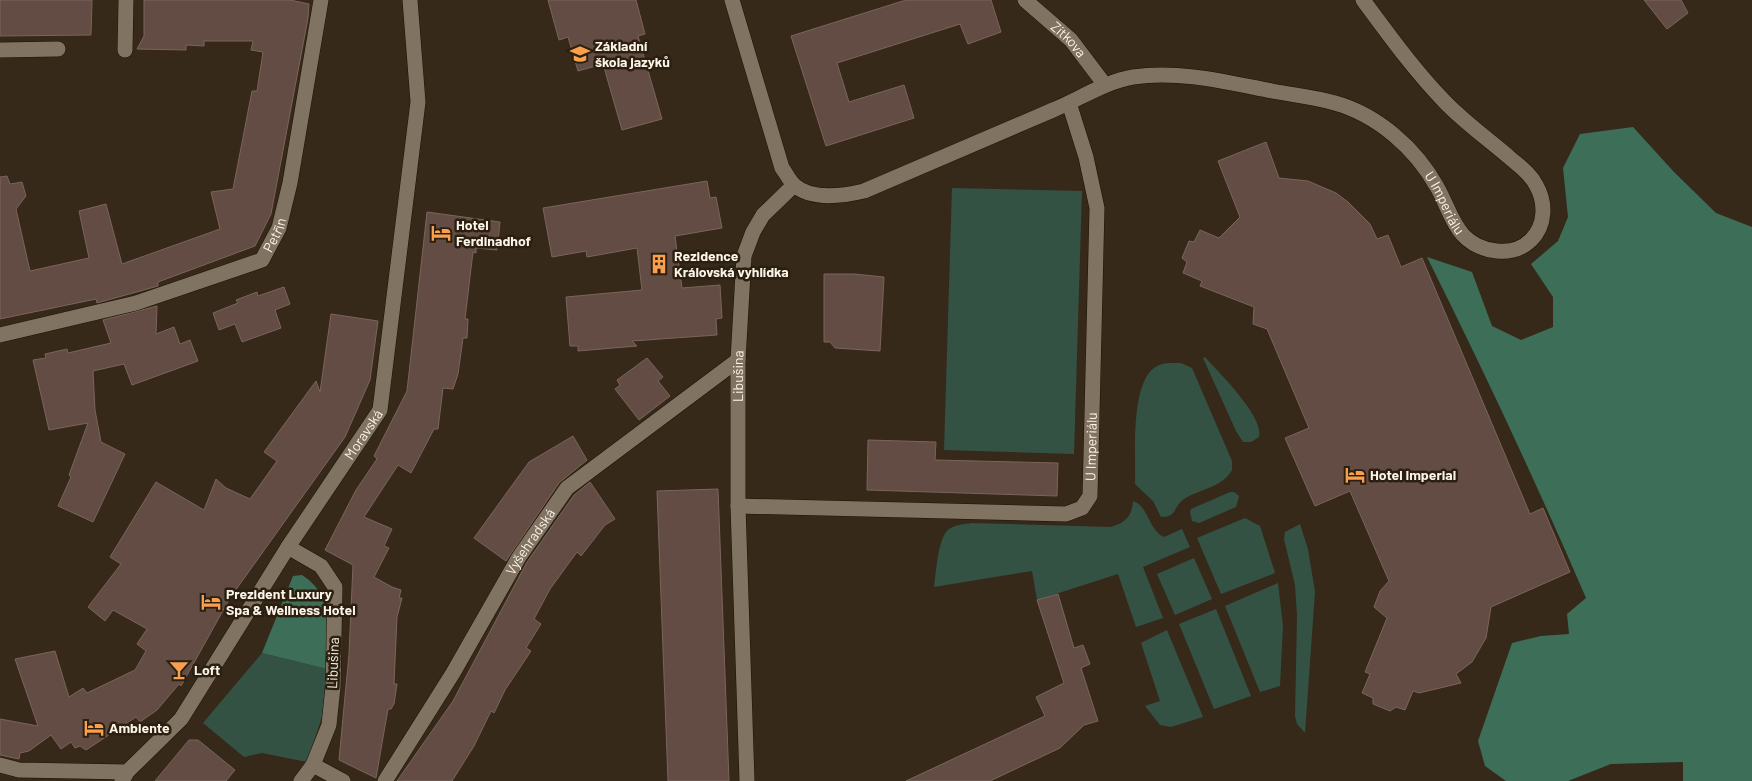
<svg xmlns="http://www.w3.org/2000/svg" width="1752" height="781" viewBox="0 0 1752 781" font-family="Barlow,sans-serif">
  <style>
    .green { fill: #335244 }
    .forest { fill: #3c6e58 }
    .building { fill: #624c44; stroke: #7b645c }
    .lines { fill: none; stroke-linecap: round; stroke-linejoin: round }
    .minor-casing { stroke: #1d1204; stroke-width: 16 }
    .minor { stroke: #817361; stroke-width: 15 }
    .labels { text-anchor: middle; stroke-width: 5; stroke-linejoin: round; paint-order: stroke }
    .street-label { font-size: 14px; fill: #fcf3e9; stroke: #2b2010 }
    .poi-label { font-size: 14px; font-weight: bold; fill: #fcf3e9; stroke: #2b2010; text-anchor: start }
  </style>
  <rect width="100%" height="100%" fill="#362919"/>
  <path class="green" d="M952 188 1082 191 1074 454 944 450Z
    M1205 357C1219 373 1264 416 1259 437L1251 442H1243L1236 431 1203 358Z
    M1172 363H1181L1192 368 1232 461V470C1223 487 1200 489 1184 499 1174 505 1177 518 1161 517L1153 501 1135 484C1136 456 1130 386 1154 368 1159 364 1166 363 1172 363Z
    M1230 492H1234L1239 496 1236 507 1199 523 1192 521 1190 512 1191 509Z
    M1133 501C1149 506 1148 530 1164 537L1182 529 1190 547 1143 567 1163 618 1136 627 1118 574 1037 600 1032 571 934 587C936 574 938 536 949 529 955 525 964 524 972 523L1110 527C1125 523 1132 517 1133 501Z
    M1245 518 1260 526 1275 573 1221 594 1197 538Z
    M1300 524 1308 549 1315 592 1305 733 1297 724 1295 716 1297 616 1295 585 1284 539 1285 532Z
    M1194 558 1212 599 1175 615 1157 574Z
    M1278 583 1283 626 1280 686 1260 692 1225 606Z
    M1216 609 1251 696 1214 709 1179 624Z
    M1167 630 1203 717 1171 727 1160 725 1145 706 1160 701 1141 643Z
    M262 653 327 669 322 717 307 762 262 753 244 757 203 723Z"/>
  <path class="forest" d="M1633 127 1674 172 1716 213 1752 227V781H1683V762L1611 764 1568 781H1506L1485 766 1478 741 1512 643 1541 636 1569 634 1567 614 1586 598C1536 482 1483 369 1427 257L1472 272 1492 326 1521 340 1553 327V297L1531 264 1558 241 1568 217 1563 168 1580 134Z
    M302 575C336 596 326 635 327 669L262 653 293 576Z"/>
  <path class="building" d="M0 0H92L91 35 0 36Z
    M144 0H290L309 4 308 18 271 214 255 246 158 282V286L97 303 96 299 0 319V177L7 176 10 184 22 182 26 196 16 209 30 271 89 258 79 211 106 204 122 264 220 229 211 192 233 189 252 91H257L263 52 251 50 253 41H204V46L186 45V50L137 49 144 36Z
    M548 0H636L645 34 638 36 662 119 622 130 603 64 578 71 568 37 559 40Z
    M906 0H991L1001 32 968 44 960 24 837 63 849 102 904 85 914 118 826 146 791 36Z
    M1644 0H1681L1688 13 1667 29Z
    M1266 142 1279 178 1308 181 1336 193 1348 202 1370 224 1377 239 1388 235 1401 267 1422 258 1530 514 1543 508 1570 572 1491 607 1486 638 1472 662 1456 674 1461 683 1419 693 1413 691 1405 710 1396 707 1390 711 1373 704V698L1362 693 1370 674 1365 672 1387 618 1374 607 1380 591 1389 581 1350 491 1315 506 1285 438 1309 428 1267 329 1253 324 1254 307 1200 286 1202 281 1183 273 1187 262 1182 258 1189 241 1194 242 1200 230 1219 238 1240 217 1218 161Z
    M707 181 710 198 716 197 722 228 675 236 682 288 720 285 722 318 716 319 717 335 632 341 637 346 578 351V346H570L566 297 642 290 637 248 587 257 586 251 552 257 543 208Z
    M427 212 500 222 498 241 497 250 476 248V253L473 252 465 319H468L467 338H463L458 374 453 389 443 388 438 429H434L411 473 398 465 364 517 392 529 384 546 389 548 374 577 392 587 401 590 399 598H402L397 617 394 684H397L394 704 391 709H388L376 778 339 760 349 654 353 565 325 550 356 490 377 459 374 456 407 391Z
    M824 274H854L884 277 880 351 835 348 830 342H824Z
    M284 287 290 304 275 310 281 328 242 342 235 324 219 330 213 313 238 303 236 300 257 292 258 296Z
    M157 306 156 334 174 327 180 344 190 340 198 361 132 385 124 364 93 371 95 410 101 442 125 454 93 522 58 506 71 477 69 475 88 423 49 430 33 360 46 358 45 354 67 349 68 353 111 343 103 320Z
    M331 314 378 321 370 380 345 437 230 598 181 686 179 684 157 710 140 722 136 717 86 750 80 746 75 748 71 742 61 749 51 735 29 751 20 753 19 759 0 755V719L38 726 15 659 55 651 69 697 83 688 87 693 135 670 146 651 137 644 147 629 113 610 105 621 88 607 121 564 110 557 156 482 204 510 216 479 226 488 250 499 277 461 264 452 316 381 320 392Z
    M647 358 663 377 658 381 670 396 639 420 615 389 620 385 617 380Z
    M573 436 587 460 559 483 506 561 474 538 529 462Z
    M868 440 936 442 935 460 1058 463 1057 496 867 490Z
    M590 482 615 519 605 525 581 556 577 552 550 589 534 619 541 624 526 648 531 651 505 690 494 713 491 711 474 746 452 781H397L453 701 527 562 574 495Z
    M718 489 729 781H668L657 491Z
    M1058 594 1074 648 1083 645 1090 664 1081 668 1098 721 1084 725 1060 748 990 781H906L1045 716 1036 697 1064 683 1037 600Z
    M189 740H198L235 770 226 781H155Z"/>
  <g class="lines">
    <defs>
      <g id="minor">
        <path id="s1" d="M732 0 782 168C786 173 789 180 794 185 812 201 843 196 864 191 927 164 990 137 1053 110 1080 99 1104 82 1133 77 1179 70 1226 82 1272 91 1293 95 1315 97 1335 103 1378 115 1416 149 1437 187 1446 202 1451 222 1463 235 1480 253 1513 258 1531 240 1546 225 1546 202 1536 185 1530 173 1519 166 1510 158 1488 139 1464 122 1444 101 1414 70 1389 35 1363 0"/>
        <path id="s2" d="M1025 0 1071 40 1105 85"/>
        <path d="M0 50 58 49"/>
        <path d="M125 50 126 0"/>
        <path id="s3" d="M0 335 136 303 262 260 279 228 290 183 321 0"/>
        <path id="s4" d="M738 506 1066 514 1082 508 1090 496 1097 208 1086 157 1069 103"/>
        <path d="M288 547 321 566 335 587 333 687 329 725 313 765 343 781"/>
        <path d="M0 765 19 770 127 772"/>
        <path id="s5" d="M122 781 127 772 181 719 288 547 380 410 418 102 410 0"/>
        <path d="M301 781 313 765"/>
        <path id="s6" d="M385 781 453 673 519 557 567 488 738 360"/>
        <path id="s7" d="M747 781 738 506V360L744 256 753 232 763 215 794 185"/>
      </g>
    </defs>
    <use href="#minor" class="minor-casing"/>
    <use href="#minor" class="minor"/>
  </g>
  <defs>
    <symbol id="school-bare" viewBox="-9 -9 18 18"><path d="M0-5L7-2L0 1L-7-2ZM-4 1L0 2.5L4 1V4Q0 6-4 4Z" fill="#fa9f4e" stroke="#2b2010" stroke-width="2.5" paint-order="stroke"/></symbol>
    <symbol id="hotel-bare" viewBox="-9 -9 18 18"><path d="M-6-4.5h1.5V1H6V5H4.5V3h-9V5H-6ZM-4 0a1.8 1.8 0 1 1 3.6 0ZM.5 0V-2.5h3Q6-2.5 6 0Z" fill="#fa9f4e" stroke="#2b2010" stroke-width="2.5" paint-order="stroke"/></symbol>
    <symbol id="building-bare" viewBox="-9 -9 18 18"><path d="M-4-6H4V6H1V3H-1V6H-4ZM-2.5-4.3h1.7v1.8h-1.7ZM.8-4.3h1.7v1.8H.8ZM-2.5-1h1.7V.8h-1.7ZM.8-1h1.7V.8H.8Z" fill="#fa9f4e" stroke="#2b2010" stroke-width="2.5" paint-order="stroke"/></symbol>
    <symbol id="bar-bare" viewBox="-9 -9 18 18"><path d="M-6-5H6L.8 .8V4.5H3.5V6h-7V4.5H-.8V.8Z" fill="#fa9f4e" stroke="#2b2010" stroke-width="2.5" paint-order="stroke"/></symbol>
  </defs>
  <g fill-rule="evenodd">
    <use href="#school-bare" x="566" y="40" width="28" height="28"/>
    <use href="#hotel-bare" x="427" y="219" width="28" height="28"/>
    <use href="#building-bare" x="645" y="250" width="28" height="28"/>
    <use href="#hotel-bare" x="1341" y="461" width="28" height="28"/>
    <use href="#hotel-bare" x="197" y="588" width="28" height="28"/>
    <use href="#bar-bare" x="165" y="656" width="28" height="28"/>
    <use href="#hotel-bare" x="80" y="714" width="28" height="28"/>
  </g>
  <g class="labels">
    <g class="street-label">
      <text dy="5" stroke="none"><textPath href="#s2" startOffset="59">Zítkova</textPath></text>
      <text dy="5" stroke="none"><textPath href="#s1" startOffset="919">U Imperiálu</textPath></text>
      <text dy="5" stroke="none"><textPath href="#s3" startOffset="301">Petřín</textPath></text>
      <text dy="5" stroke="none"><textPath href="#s7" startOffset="405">Libušina</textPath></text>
      <text dy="5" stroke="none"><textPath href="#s5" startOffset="424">Moravská</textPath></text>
      <text dy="5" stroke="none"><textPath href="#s4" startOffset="409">U Imperiálu</textPath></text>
      <text dy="5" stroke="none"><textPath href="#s6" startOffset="280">Vyšehradská</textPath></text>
      <text transform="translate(333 663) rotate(-88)" y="5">Libušina</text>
    </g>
    <g class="poi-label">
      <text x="595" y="51">Základní<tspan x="595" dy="16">škola jazyků</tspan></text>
      <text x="456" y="230">Hotel<tspan x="456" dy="16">Ferdinadhof</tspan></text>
      <text x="674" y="261">Rezidence<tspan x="674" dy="16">Královská vyhlídka</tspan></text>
      <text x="1370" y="480">Hotel Imperial</text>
      <text x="226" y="599">Prezident Luxury<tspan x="226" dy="16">Spa &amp; Wellness Hotel</tspan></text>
      <text x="194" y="675">Loft</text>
      <text x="109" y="733">Ambiente</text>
    </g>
  </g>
</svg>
